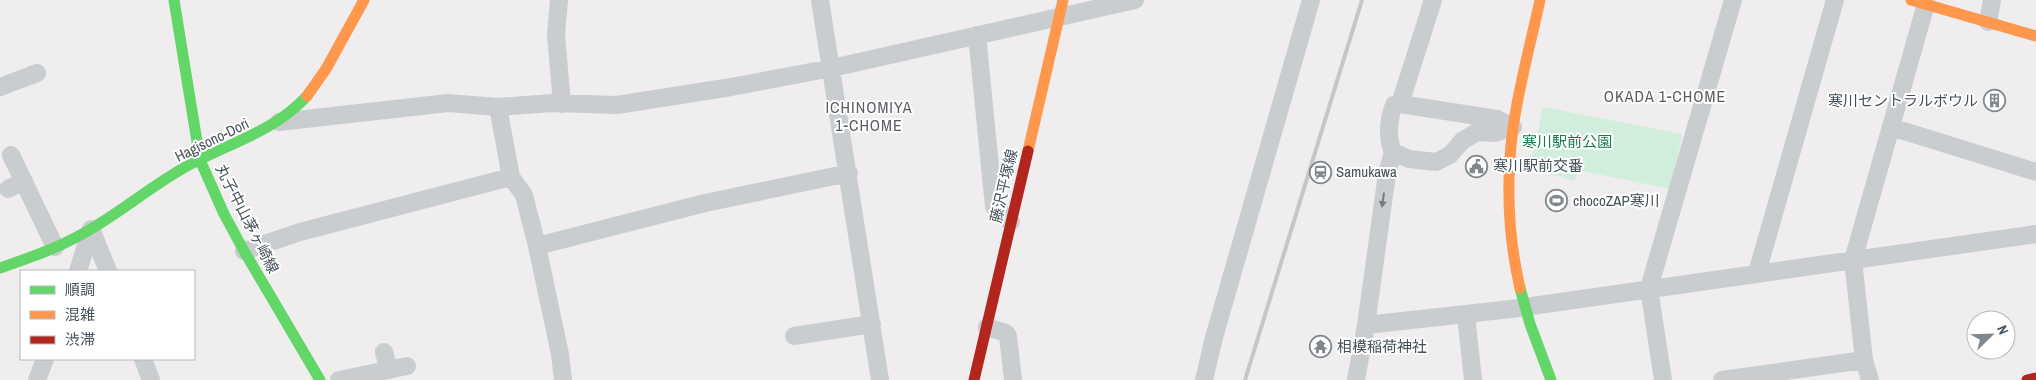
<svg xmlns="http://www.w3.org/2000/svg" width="2036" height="380" viewBox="0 0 2036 380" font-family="'Archivo Narrow','Noto Sans JP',sans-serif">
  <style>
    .green { fill: #d1eedc }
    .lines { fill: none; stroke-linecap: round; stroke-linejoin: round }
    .street { stroke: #cacdcf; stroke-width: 18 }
    .fast { stroke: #63d668; stroke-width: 11 }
    .slow { stroke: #ff974d; stroke-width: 11 }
    .jam { stroke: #b3261e; stroke-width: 11 }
    .rail { stroke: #c4c6c8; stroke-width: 4 }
    .oneway { fill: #747c83 }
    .labels { text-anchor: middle; stroke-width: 4; stroke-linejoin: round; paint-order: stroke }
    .poi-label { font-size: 15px; fill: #45505a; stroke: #fff; text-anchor: start }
    .street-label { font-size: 15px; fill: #45505a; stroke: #fff }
    .park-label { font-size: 15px; fill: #147d4a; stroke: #fff }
    .neighbourhood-label { font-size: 16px; letter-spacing: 1px; fill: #595d62; stroke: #fff }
  </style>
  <rect width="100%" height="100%" fill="#efeded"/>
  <path class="green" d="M1543 107 1682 134 1671 189 1577 170 1575 181 1530 169Z"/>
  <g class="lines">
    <path class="street" d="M559 0 556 35 562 104
      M820 0 880 380
      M1988 22 1992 0
      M977 35 994 207 1011 222
      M0 87 37 73
      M1400 104 1497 119 1513 127 1495 133 1477 132 1462 141 1450 155 1436 162 1409 159 1393 152C1387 138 1388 120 1394 105Z
      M1400 104 1433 0
      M498 107 511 177 524 195 537 246 560 354 563 380
      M279 122 448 103 498 107 552 103 617 105 731 87 832 68 1135 0
      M1891 127 2036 172
      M11 155 55 247
      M8 189 24 181
      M91 229 108 271
      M537 246 705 203 849 173
      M244 251 300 232 511 177
      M78 271 91 229
      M1757 273 1835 0
      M1466 315 1473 380
      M1366 325 1387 174 1393 152
      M987 327 1006 333 1008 336 1013 380
      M794 336 872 324
      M384 352 389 370
      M143 359 151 380
      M37 380 45 359
      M339 380 407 366
      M1204 380 1213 341 1311 0
      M1356 380 1366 325 1511 309 2036 234
      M1663 380 1649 288 1733 0
      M1722 380 1864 360
      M1870 380 1864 360 1853 260 1926 4"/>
    <path class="fast" d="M174 0 200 160 224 214 244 251 320 380
      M0 268C29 258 58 248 84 233 120 213 151 186 187 166 229 143 274 132 307 96
      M1520 288 1530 324 1551 380"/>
    <path class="slow" d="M1911 0 2036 36
      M307 96 326 69 364 0
      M1028 151 1063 0
      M1520 288C1508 236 1506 181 1513 128 1519 85 1531 42 1540 0"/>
    <path class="jam" d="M974 380 1028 151
      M2027 380 2036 378"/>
    <path class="rail" d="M1245 380 1362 0"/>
  </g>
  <defs><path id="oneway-solid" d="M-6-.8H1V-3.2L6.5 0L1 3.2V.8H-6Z" transform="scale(1.25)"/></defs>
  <use class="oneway" href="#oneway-solid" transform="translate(1383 200) rotate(98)"/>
  <defs>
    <symbol id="building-ring" viewBox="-11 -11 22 22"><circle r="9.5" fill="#fff" stroke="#80878d" stroke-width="1.5"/><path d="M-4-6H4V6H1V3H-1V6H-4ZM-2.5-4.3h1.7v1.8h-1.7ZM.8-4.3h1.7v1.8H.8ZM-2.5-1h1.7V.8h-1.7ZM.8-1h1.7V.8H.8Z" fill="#80878d"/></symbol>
    <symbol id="civic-ring" viewBox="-11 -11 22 22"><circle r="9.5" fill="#fff" stroke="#80878d" stroke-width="1.5"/><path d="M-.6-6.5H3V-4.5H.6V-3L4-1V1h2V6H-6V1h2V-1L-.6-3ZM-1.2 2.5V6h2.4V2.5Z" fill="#80878d"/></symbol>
    <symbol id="station-ring" viewBox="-11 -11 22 22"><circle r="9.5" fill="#fff" stroke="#80878d" stroke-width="1.5"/><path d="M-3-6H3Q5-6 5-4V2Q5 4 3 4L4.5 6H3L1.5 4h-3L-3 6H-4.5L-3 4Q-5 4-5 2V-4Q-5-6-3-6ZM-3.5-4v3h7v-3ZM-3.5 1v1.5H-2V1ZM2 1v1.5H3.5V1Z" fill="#80878d"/></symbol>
    <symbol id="stadium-ring" viewBox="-11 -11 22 22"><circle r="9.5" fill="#fff" stroke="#80878d" stroke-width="1.5"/><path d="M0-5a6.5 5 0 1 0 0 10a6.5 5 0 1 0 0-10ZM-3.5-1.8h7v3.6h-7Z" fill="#80878d"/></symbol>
    <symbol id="temple-ring" viewBox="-11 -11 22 22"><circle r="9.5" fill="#fff" stroke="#80878d" stroke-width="1.5"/><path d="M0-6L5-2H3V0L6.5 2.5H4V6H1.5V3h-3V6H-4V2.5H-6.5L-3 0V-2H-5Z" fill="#80878d"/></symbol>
  </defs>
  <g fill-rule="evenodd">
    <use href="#building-ring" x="1982" y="88" width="25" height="25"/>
    <use href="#civic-ring" x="1464" y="154" width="25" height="25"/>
    <use href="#station-ring" x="1308" y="160" width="25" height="25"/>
    <use href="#stadium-ring" x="1544" y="188" width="25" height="25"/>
    <use href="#temple-ring" x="1308" y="334" width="25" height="25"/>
  </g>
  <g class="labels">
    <g class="poi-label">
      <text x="1978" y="106" text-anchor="end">寒川セントラルボウル</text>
      <text x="1493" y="171">寒川駅前交番</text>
      <text x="1336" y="177">Samukawa</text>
      <text x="1573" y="206">chocoZAP寒川</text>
      <text x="1337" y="352">相模稲荷神社</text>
    </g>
    <g class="street-label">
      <text transform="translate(212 140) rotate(-26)" y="5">Hagisono-Dori</text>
      <text transform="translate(1004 186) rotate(-77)" y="5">藤沢平塚線</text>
      <text transform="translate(247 219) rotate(63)" y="5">丸子中山茅ヶ崎線</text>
    </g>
    <g class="park-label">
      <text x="1567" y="147">寒川駅前公園</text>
    </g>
    <g class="neighbourhood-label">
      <text x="1665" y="102">OKADA 1-CHOME</text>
      <text x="869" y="113">ICHINOMIYA<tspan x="869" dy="18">1-CHOME</tspan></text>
    </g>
  </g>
  <rect x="20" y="270" width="175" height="90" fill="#ffffff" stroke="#b5b9bd"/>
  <rect x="30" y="286" width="25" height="8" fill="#63d668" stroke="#b5b9bd"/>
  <text x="65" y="295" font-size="15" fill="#45505a">順調</text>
  <rect x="30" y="311" width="25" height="8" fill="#ff974d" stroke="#b5b9bd"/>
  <text x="65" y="320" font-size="15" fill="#45505a">混雑</text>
  <rect x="30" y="336" width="25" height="8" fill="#b3261e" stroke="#b5b9bd"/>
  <text x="65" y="345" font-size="15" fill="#45505a">渋滞</text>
  <g transform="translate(1991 335) rotate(67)"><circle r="24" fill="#ffffff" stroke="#b5b9bd"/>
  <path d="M0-4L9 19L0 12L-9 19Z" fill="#80878d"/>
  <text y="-8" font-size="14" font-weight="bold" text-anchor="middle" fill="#45505a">N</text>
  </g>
</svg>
